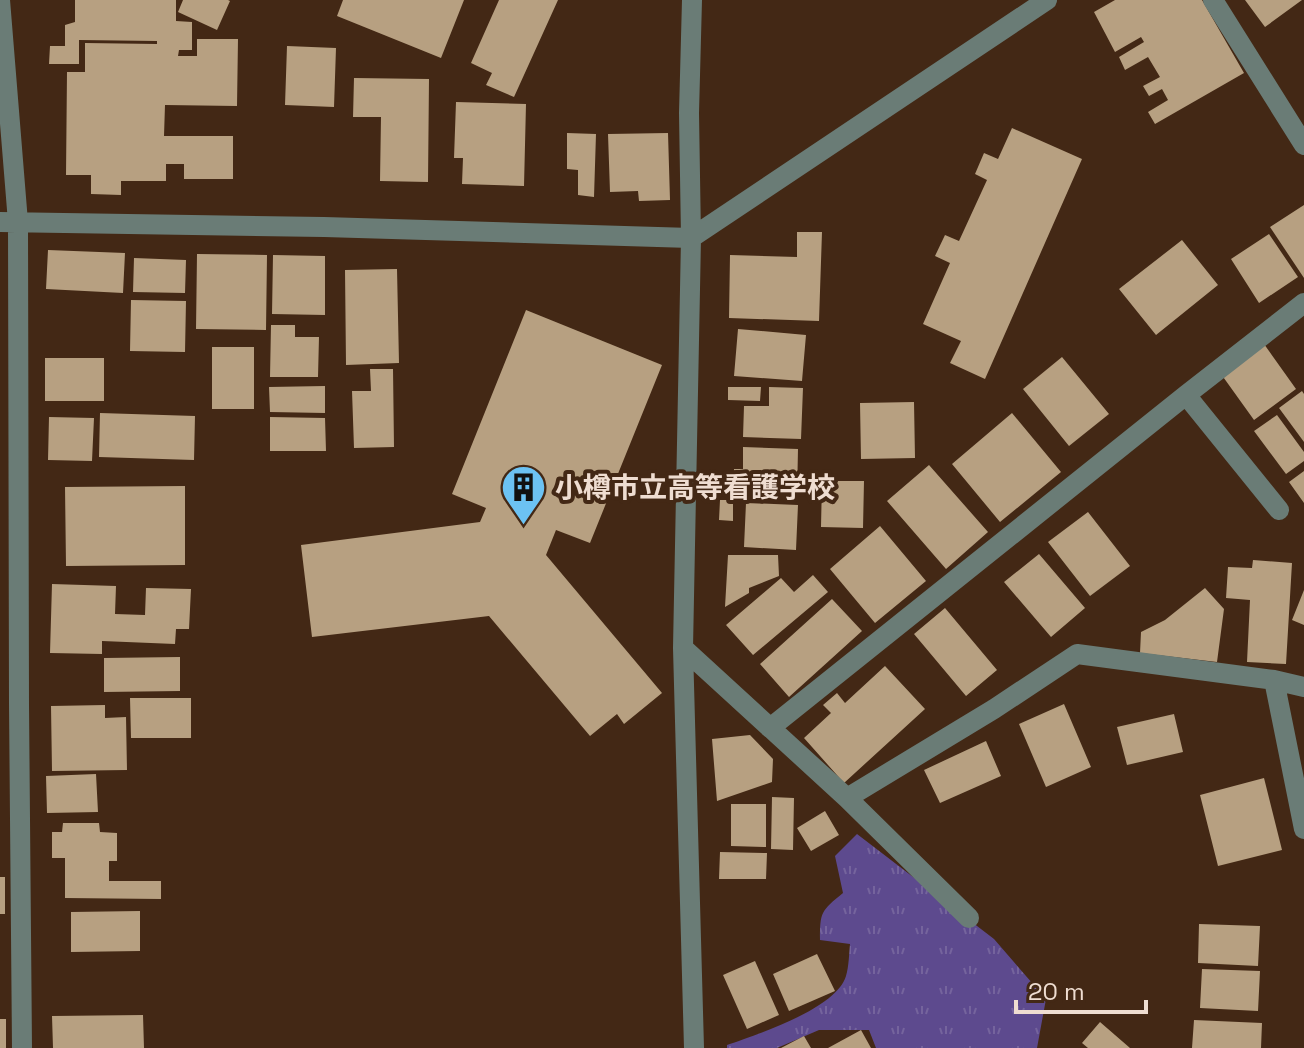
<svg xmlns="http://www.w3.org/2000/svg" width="1304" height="1048" viewBox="0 0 1304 1048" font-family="'Space Grotesk','Noto Sans JP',sans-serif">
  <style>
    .grass { fill: url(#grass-tufts) }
    .building { fill: #b7a081 }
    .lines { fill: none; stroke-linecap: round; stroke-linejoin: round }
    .minor { stroke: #6a7c76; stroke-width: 20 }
    .labels { text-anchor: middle; stroke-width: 8; stroke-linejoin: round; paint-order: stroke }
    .poi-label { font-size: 28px; font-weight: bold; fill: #efddd1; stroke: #432815; text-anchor: start }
  </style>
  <defs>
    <pattern id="grass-tufts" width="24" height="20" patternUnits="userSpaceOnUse" patternTransform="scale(2)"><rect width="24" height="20" fill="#5d4a8e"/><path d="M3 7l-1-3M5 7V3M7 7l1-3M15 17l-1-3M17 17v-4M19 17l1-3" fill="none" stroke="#75649d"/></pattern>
  </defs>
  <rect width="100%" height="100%" fill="#432815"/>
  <path class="grass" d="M857 834 994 939 1046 999 1037 1048H876L869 1030H819L777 1048H727V1045C758 1034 836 1009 846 976 849 966 849 954 850 944L820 940C820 912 821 911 843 893L835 856Z"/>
  <path class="building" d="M75 0H176V21L192 22V50H179L178 56H197V39H238L237 106 165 105 164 136H233V179H184V164H166V181H121V195L91 194V175H66L67 72H85V43L157 44V41L79 40V64H49L50 46H65V25L75 22Z
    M183 0H228L230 1 217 30 178 12Z
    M343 0H464L441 58 337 16Z
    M499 0H558L514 97 486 85 492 73 471 63Z
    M1115 0H1202L1244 73 1155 124 1148 112 1168 100 1162 89 1149 96 1143 86 1160 77 1148 57 1125 70 1119 57 1144 42 1141 37 1115 52 1094 12Z
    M1245 0H1302L1265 27Z
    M287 46 336 48 334 107 285 105Z
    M354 78 429 79 428 182 380 181 381 117H353Z
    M456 102 526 104 524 186 462 184 463 158H454Z
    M1012 128 1082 159 985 379 950 363 961 341 923 324 950 263 935 256 945 235 959 241 987 180 975 174 984 153 998 159Z
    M567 133 596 134 594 197 578 195V170L567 169Z
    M668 133 670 200 639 201 638 191 610 192 608 134Z
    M1304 205V278L1270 227Z
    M797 232H822L819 321 729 318 730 255 797 257Z
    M1269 234 1298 277 1259 303 1231 259Z
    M1182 240 1218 285 1156 335 1119 289Z
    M48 250 125 253 123 293 46 289Z
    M197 254 267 255 266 330 196 329Z
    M273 255 325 256V315L272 314Z
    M134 258 186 260 185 293 133 292Z
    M397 269 399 363 346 365 345 270Z
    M131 300 186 301 185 352 130 351Z
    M526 310 662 365 590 543 556 530 546 555 662 693 624 724 617 714 590 736 489 616 312 637 301 545 480 522 486 508 452 494Z
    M271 325H295V337H319L318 377H270Z
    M738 329 806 335 802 381 734 376Z
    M1264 344 1296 389 1254 420 1221 374Z
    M212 347H254V409H212Z
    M1062 357 1109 414 1069 446 1023 389Z
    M45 358H104V401H45Z
    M370 369H393L394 447 354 448 352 391H371Z
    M325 386V413L270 412 269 387Z
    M728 387H761L760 401 728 400Z
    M769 387 803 388 801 439 743 437 744 406H769Z
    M1302 391 1304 394V442L1279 408Z
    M914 402 915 458 861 459 860 403Z
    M100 413 195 416 194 460 99 457Z
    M1012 413 1061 472 1000 522 952 464Z
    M1277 415 1304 452V461L1286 474 1254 431Z
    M49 417 94 418 92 461 48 460Z
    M270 417 325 418 326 451H270Z
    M743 447 798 449 797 497 733 495 734 469H743Z
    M929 465 988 532 946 569 887 501Z
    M1304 471V503L1289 482Z
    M822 481H864L863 528 821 527Z
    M185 486V565L66 566 65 487Z
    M720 500H733V521L719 520Z
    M746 503 798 505 796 550 744 547Z
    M1088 512 1130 566 1090 596 1048 542Z
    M880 526 926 581 875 623 830 569Z
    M1039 554 1085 608 1051 637 1004 582Z
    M728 555H778L779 576 749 588V593L725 607Z
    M1253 560 1292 563 1286 664 1247 662 1250 600 1226 598 1228 567 1252 568Z
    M813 575 828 592 753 655 726 625 781 578 794 592Z
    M52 584 116 586 115 614 145 615 146 588 191 589 189 629H176L175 644 102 641V654L50 653Z
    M1205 588 1224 609 1217 662 1140 653 1141 632 1165 620Z
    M1304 590V625L1292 620Z
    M832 599 862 631 789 697 760 664Z
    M945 608 997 670 966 696 914 634Z
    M180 657V691L104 692V658Z
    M885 666 925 709 844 783 804 738 831 713 823 705 837 693 845 703Z
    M130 698H191V738H131Z
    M1064 704 1091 767 1046 787 1019 724Z
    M105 705V718L126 717 127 770 52 771 51 706Z
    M1174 714 1183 752 1127 765 1117 727Z
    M750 735 773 759 772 782 717 801 712 739Z
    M986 741 1001 776 940 803 924 770Z
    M96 774 98 812 47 813 46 776Z
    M1264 778 1282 850 1218 866 1200 795Z
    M772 797 794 798 793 850 771 849Z
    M731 804H766V847L731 846Z
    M825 811 839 835 811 851 797 828Z
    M63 823H99L100 832 117 833V861H109V881H161V899L65 898V858H52V832H62Z
    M720 852 767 853 766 879H719Z
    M0 877H5V914H0Z
    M140 911V951L71 952V912Z
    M1199 924 1260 926 1258 966 1198 963Z
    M817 954 835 991 789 1011 773 974Z
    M755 961 779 1015 747 1029 723 975Z
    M1202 969 1260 971 1258 1011 1200 1008Z
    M143 1015 144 1048H53L52 1016Z
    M0 1019H6V1048H0Z
    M1194 1020 1262 1023 1261 1048H1192Z
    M1100 1022 1130 1048H1088L1082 1043Z
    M861 1030 871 1048H828Z
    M804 1036 811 1048H781Z"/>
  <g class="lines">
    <path class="minor" d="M0 0 18 222 19 704 22 1048
      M692 0 689 113 691 238 683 648 694 1048
      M1213 0 1304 145
      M0 222 324 227 691 238 1047 0
      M1186 395 1279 510
      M683 648 847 798 969 918
      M1274 680 1304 829
      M770 728 1186 395 1304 303
      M847 798 994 709 1077 654 1274 680 1304 687"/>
  </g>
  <defs>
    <symbol id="building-pin" viewBox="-11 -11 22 30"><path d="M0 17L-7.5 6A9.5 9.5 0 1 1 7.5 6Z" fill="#6cc2f3" stroke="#432815"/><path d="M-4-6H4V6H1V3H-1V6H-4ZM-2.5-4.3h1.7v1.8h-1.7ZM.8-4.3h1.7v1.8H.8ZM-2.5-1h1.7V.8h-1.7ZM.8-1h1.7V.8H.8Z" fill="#111"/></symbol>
  </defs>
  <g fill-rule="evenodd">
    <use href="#building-pin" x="498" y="462" width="51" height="69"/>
  </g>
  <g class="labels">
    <g class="poi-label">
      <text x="555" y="497">小樽市立高等看護学校</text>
    </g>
  </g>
  <path d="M1016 1000v12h130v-12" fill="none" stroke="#efddd1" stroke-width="4"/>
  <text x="1028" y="1000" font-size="24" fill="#efddd1" stroke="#432815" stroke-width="6" paint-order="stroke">20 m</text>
</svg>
